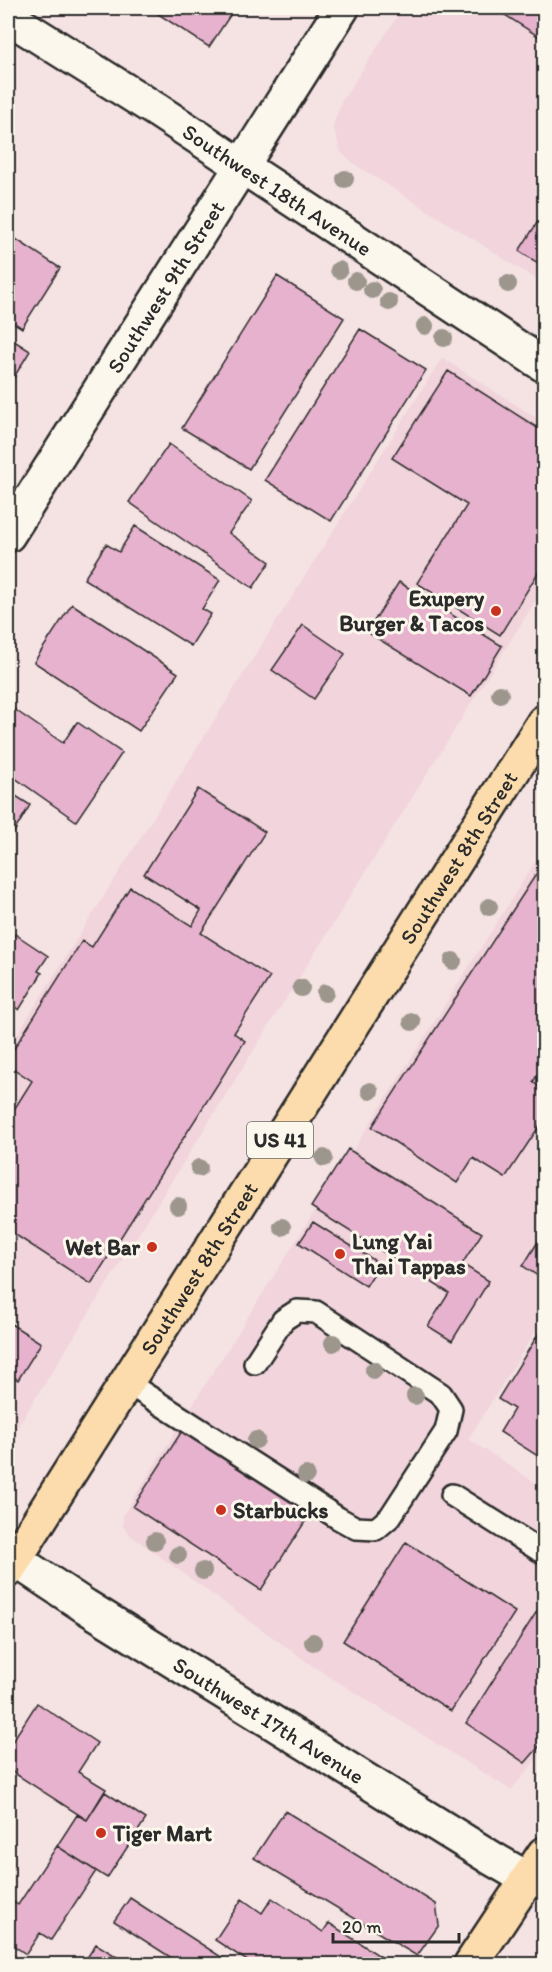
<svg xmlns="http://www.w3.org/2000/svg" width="552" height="1972" viewBox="0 0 552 1972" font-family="Itim,sans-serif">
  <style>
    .built { fill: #f1d4dc }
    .building { fill: #e7b2cd; stroke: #2b2b2b; stroke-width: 1.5 }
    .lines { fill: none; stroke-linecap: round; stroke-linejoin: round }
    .lane-casing { stroke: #2b2b2b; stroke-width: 26 }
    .street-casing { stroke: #2b2b2b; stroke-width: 38 }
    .secondary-casing { stroke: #2b2b2b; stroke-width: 38 }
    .primary-casing { stroke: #2b2b2b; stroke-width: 38 }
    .lane { stroke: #fbf7ec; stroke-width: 21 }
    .street { stroke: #fbf7ec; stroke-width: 33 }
    .secondary { stroke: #fbf7ec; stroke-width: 33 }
    .primary { stroke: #fcdcac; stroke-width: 33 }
    .tree { fill: #9c968c }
    .poi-dot { fill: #c8321e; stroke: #fbf7ec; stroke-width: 2 }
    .labels { text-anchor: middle; stroke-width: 6; stroke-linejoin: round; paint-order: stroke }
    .shield { fill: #fbf7ec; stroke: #696865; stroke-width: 1.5 }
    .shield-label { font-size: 21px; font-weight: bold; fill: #2b2b2b }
    .street-label { font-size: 22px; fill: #2b2b2b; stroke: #fbf7ec }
    .poi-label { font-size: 22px; font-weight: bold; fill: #2b2b2b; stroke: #fbf7ec; text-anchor: start }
  </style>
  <rect width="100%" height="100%" fill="#f5e2e3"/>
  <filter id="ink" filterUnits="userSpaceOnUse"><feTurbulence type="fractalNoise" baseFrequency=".0167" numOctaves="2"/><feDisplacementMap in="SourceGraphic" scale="12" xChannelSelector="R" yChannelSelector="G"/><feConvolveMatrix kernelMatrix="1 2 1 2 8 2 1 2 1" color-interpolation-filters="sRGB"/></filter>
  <g filter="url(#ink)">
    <path class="built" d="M403 8H544V284L353 163 341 152 333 126 342 101Z
      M442 358 544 423V587L8 1442V1049Z
      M544 848V1318L468 1439 544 1488V1750L511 1790 313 1666 130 1535 123 1526V1515Z"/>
    <path class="building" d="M149 8H235L209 47Z
      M494 8H544V40Z
      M544 212V267L519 251Z
      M8 234 60 268 22 328 8 319Z
      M277 276 344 318 249 469 182 428Z
      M360 329 426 370 331 521 265 480Z
      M8 337 30 351 8 387Z
      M448 371 544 432V563L500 635 417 583 467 505 392 458Z
      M169 444 252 501 229 533 270 562 253 588 129 502Z
      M135 526 220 580 202 609 211 614 191 646 84 579 106 544 119 552Z
      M399 582 502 646 471 696 367 632Z
      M72 604 178 673 139 731 34 662Z
      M303 625 345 654 314 699 272 670Z
      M8 705 63 743 77 722 122 753 76 821 8 773Z
      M198 789 265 832 201 933 270 977 234 1033 245 1041 91 1284 8 1230V1119L32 1081 8 1065V1058L82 941 92 947 130 887 192 926 201 910 144 874Z
      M8 791 30 805 8 842Z
      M544 862V1064L533 1082 544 1090V1119L505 1178 473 1158 457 1183 372 1127Z
      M15 934 48 956 38 971 42 973 19 1010 8 1002V945Z
      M348 1149 482 1233 462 1264 489 1281 452 1341 428 1326 449 1293 311 1207Z
      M313 1222 380 1264 366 1286 299 1243Z
      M544 1232V1280L523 1266Z
      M11 1324 41 1343 18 1380 8 1374V1330Z
      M544 1325V1398L538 1409 544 1413V1460L500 1432 514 1409 498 1399Z
      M182 1431 310 1514 261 1590 133 1507Z
      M406 1542 515 1612 451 1711 343 1641Z
      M544 1600V1741L525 1763 466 1723Z
      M37 1703 97 1743 78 1772 106 1789 87 1820 8 1769V1748Z
      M105 1792 146 1819 107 1878 57 1846 77 1815 87 1820Z
      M285 1811 436 1904 439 1925 417 1956 254 1858Z
      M57 1846 96 1871 51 1940 40 1933 26 1954 8 1942V1898L18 1905Z
      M130 1898 232 1964H181L114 1921Z
      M272 1898 323 1932 329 1923 392 1964H252L215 1940 242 1899 262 1913Z
      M96 1944 129 1964H83Z
      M8 1952 27 1964H8Z"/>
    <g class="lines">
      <defs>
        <path id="lane" d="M126 1382 338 1518 356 1528 376 1529 390 1517 446 1431 451 1409 441 1394 316 1312 297 1311 283 1320 255 1363
          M452 1495 544 1553"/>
        <g id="street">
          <path id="s1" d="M8 17 158 111 544 365"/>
          <path id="s2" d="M8 535 342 8"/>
        </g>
        <g id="secondary">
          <path id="s3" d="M8 1548 14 1559 85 1606 493 1859 526 1878 544 1881"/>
        </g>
        <g id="primary">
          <path id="s4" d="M8 1570 544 722"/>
          <path d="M471 1964 544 1854"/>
        </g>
      </defs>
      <use href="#lane" class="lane-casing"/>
      <use href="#street" class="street-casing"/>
      <use href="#secondary" class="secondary-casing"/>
      <use href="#primary" class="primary-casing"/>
      <use href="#lane" class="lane"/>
      <use href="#street" class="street"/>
      <use href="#secondary" class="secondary"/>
      <use href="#primary" class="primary"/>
    </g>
    <g class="tree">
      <circle cx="345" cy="179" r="9"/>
      <circle cx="339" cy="270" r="9"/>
      <circle cx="356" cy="281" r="9"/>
      <circle cx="508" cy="284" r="9"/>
      <circle cx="372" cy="290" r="9"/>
      <circle cx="389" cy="302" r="9"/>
      <circle cx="425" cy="326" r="9"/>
      <circle cx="444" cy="338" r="9"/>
      <circle cx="500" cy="694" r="9"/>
      <circle cx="489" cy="907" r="9"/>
      <circle cx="453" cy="961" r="9"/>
      <circle cx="301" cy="988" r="9"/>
      <circle cx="325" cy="993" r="9"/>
      <circle cx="412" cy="1022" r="9"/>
      <circle cx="370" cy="1091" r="9"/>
      <circle cx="324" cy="1158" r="9"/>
      <circle cx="199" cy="1168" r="9"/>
      <circle cx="178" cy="1206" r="9"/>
      <circle cx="282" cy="1227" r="9"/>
      <circle cx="333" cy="1343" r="9"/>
      <circle cx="374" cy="1370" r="9"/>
      <circle cx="415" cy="1396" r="9"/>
      <circle cx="256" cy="1440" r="9"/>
      <circle cx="306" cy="1475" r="9"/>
      <circle cx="155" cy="1541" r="9"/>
      <circle cx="178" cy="1555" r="9"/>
      <circle cx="203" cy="1571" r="9"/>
      <circle cx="313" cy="1642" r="9"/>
    </g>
  </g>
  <g class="poi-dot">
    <circle cx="496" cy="611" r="6"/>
    <circle cx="152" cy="1247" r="6"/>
    <circle cx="340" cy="1254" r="6"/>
    <circle cx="221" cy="1510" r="6"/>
    <circle cx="101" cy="1833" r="6"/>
  </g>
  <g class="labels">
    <rect class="shield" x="247" y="1122" width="66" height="36" rx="4.5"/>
    <g class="shield-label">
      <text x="280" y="1147">US 41</text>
    </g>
    <g class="street-label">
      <text dy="8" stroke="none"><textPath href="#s1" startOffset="320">Southwest 18th Avenue</textPath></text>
      <text dy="8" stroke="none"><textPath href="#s2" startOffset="294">Southwest 9th Street</textPath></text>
      <text dy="8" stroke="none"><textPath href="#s4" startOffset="843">Southwest 8th Street</textPath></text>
      <text dy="8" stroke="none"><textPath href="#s4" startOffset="357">Southwest 8th Street</textPath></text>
      <text dy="8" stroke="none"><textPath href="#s3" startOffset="314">Southwest 17th Avenue</textPath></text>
    </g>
    <g class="poi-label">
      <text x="484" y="606" text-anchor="end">Exupery<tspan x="484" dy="25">Burger &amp; Tacos</tspan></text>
      <text x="352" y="1249">Lung Yai<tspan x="352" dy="25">Thai Tappas</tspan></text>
      <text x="140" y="1255" text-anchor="end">Wet Bar</text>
      <text x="233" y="1518">Starbucks</text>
      <text x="113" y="1841">Tiger Mart</text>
    </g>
  </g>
  <rect width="552" height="1972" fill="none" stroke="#fbf7ec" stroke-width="30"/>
  <rect x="15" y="15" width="522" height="1942" fill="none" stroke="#2b2b2b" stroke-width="2" filter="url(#ink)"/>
  <path d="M333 1933v9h126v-9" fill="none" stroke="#2b2b2b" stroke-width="3"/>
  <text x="342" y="1933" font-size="18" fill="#2b2b2b" stroke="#fbf7ec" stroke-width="4.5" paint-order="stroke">20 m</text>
</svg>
